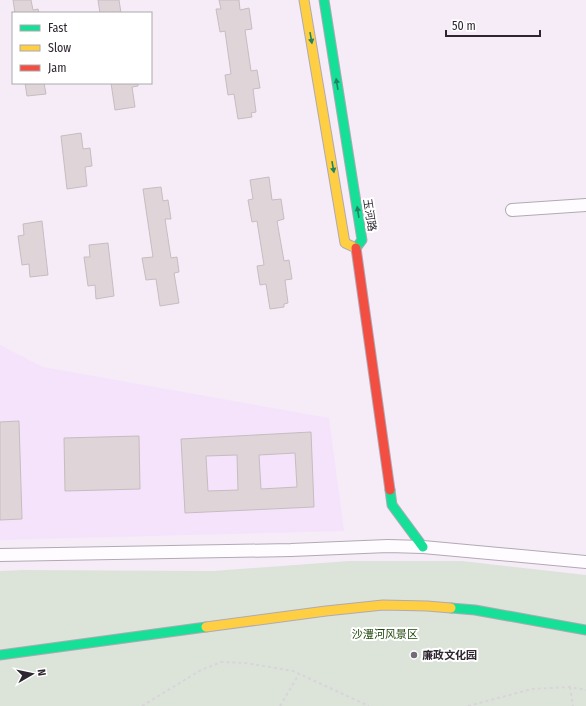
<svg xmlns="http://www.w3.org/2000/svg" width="586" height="706" viewBox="0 0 586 706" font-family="'Fira Sans Condensed','Noto Sans SC',sans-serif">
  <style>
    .built { fill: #f5e3fb }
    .green { fill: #dce4da }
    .building { fill: #dfd4d8; stroke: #c7bcc0; fill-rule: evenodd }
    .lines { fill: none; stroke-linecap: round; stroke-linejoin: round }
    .street-casing { stroke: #b1a9b4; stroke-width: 14 }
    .fast-casing { stroke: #b1a9b4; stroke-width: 11 }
    .slow-casing { stroke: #b1a9b4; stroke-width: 11 }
    .jam-casing { stroke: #b1a9b4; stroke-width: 11 }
    .path { stroke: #d8d5d9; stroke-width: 2; stroke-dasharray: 3 3; stroke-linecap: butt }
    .street { stroke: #fefcfe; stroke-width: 12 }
    .fast { stroke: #16e098; stroke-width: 9 }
    .slow { stroke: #ffcf43; stroke-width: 9 }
    .jam { stroke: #f24e42; stroke-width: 9 }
    .oneway { fill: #228264 }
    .poi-dot { fill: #736b75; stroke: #fff; stroke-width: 1.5 }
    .labels { text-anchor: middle; stroke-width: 4; stroke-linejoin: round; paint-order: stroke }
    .street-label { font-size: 11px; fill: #2d252f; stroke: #fff }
    .park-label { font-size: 11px; fill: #1e470a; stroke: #fff }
    .poi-label { font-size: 11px; font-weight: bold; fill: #2d252f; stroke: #fff; text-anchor: start }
  </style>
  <rect width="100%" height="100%" fill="#f5ecf8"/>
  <path class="built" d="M0 345 43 367 329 418 344 531 0 540Z"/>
  <path class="green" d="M349 561H462L586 575V706H0V571L23 570 213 571Z"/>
  <path class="building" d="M13 0H31L33 10 38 9 39 13H15Z
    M98 0H119L121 13H100Z
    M219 0H239L240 10 249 8 252 29 245 30 251 71 257 70 260 88 253 89 256 112 251 113 252 117 238 119 234 94 228 95 225 75 231 74 225 31 220 32 216 9H221Z
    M25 83H44L46 94 27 96Z
    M111 83H138V86L132 87 135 107 115 110Z
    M81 133 83 149 90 148 92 166 85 167 87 186 67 189 61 136Z
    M269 177 272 200 281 199 284 219 277 221 284 261 289 260 292 279 285 280 288 303 284 304V307L270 309 266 284 260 285 257 266 264 265 257 221 252 222 248 200 253 199 250 180Z
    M161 187 163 201 168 200 171 219H165L171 258 177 257 179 272 174 273 179 303 160 306 156 279 146 280 142 258 153 257 143 189Z
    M42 221 48 275 30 277 29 264 22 265 18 236 24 235 23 224Z
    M108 243 114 296 96 299 95 285 88 286 84 257H90L89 245Z
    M19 421 22 519 0 520V422Z
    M311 432 314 507 185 513 181 439ZM295 453 297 487 261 489 259 455ZM237 455 238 490 208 491 206 456Z
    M139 436 140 489 65 491 64 438Z"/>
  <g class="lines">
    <defs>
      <path id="street" d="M512 210 586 205
        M0 555 291 550 388 546 423 547 586 562"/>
      <path id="fast" d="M324 0 362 240 356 248
        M390 490 392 505 423 547
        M451 608 475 610 586 630
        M0 655 206 627"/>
      <path id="slow" d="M304 0 345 243 356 248
        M206 627 326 611 383 605 427 606 451 608"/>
      <path id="jam" d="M356 248 390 490"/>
    </defs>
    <use href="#street" class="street-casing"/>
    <use href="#fast" class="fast-casing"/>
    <use href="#slow" class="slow-casing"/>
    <use href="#jam" class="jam-casing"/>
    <path class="path" d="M570 687 573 706
      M142 706 201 670 221 662 246 663 293 671 369 706
      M280 706 299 674
      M468 706 532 689 570 687 586 690"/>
    <use href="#street" class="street"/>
    <use href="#fast" class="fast"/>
    <use href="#slow" class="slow"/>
    <use href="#jam" class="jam"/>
  </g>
  <defs><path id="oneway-solid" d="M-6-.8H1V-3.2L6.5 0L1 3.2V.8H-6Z"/></defs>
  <g class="oneway">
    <use href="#oneway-solid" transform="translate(311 38) rotate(80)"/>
    <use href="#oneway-solid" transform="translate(337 84) rotate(-99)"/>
    <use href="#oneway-solid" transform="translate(333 167) rotate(80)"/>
    <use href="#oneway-solid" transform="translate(358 212) rotate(-99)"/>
  </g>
  <circle class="poi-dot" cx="414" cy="655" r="4"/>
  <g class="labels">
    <g class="street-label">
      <text transform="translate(370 215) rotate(81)" y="4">玉河路</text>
    </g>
    <g class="park-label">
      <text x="385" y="638">沙澧河风景区</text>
    </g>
    <g class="poi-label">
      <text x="422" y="659">廉政文化园</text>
    </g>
  </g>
  <rect x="12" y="12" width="140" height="72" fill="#ffffff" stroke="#aba8ac"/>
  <rect x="20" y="25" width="20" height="6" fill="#16e098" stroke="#aba8ac"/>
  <text x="48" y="32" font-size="12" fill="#2d252f">Fast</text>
  <rect x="20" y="45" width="20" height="6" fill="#ffcf43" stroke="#aba8ac"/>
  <text x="48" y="52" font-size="12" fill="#2d252f">Slow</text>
  <rect x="20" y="65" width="20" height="6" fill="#f24e42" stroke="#aba8ac"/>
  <text x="48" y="72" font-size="12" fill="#2d252f">Jam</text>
  <g transform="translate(32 674) rotate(81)" stroke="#ffffff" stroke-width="3" paint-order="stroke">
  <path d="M0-3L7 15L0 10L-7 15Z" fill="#2d252f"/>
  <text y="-6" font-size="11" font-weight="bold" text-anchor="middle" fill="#2d252f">N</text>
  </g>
  <path d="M446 30v6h94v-6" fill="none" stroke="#2d252f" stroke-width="2"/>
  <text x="452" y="30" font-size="12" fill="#2d252f" stroke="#ffffff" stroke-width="3" paint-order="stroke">50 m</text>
</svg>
